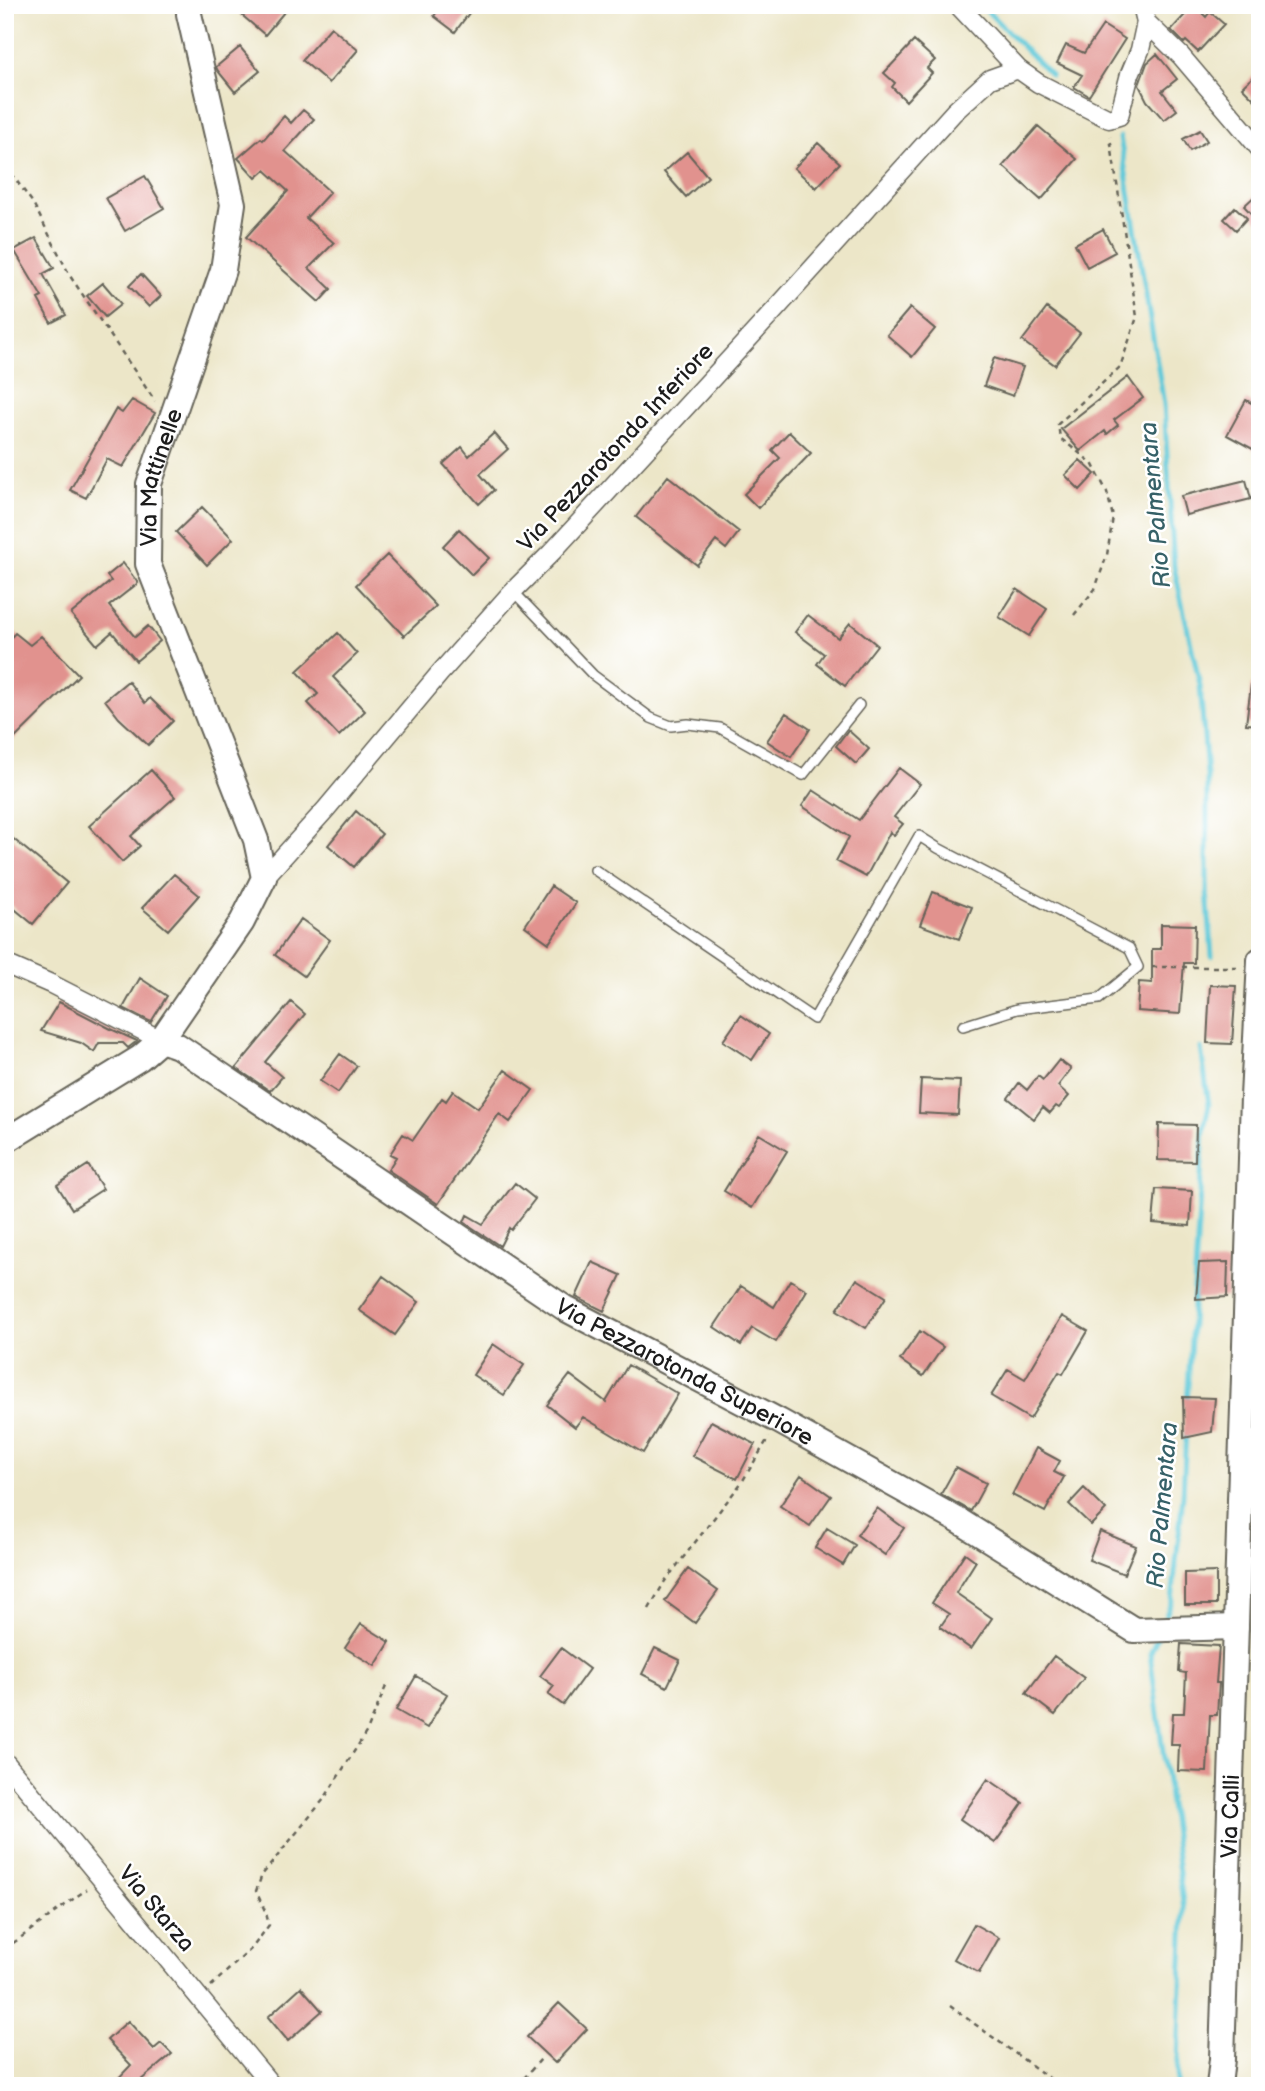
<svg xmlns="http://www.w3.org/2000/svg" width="1265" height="2091" viewBox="0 0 1265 2091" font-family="'Balsamiq Sans',sans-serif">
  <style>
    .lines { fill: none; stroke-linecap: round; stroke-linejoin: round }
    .stream { stroke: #5ec9d9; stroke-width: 5 }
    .building { fill: #e1928e }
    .lane-casing { stroke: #656358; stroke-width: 12 }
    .street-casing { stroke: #656358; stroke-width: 21 }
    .secondary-casing { stroke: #656358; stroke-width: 28 }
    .path { stroke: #656358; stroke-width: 2.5; stroke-dasharray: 5 5; stroke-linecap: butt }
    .lane { stroke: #fff; stroke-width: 9 }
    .street { stroke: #fff; stroke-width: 18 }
    .secondary { stroke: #fff; stroke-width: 24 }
    .labels { text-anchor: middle; stroke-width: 5; stroke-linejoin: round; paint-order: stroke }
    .street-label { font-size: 23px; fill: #1c1c1c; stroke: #fff }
    .water-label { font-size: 24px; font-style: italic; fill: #366168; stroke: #fff }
  </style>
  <rect width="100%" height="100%" fill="#fff"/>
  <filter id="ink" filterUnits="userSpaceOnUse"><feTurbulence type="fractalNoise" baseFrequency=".0143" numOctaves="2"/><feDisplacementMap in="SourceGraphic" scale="14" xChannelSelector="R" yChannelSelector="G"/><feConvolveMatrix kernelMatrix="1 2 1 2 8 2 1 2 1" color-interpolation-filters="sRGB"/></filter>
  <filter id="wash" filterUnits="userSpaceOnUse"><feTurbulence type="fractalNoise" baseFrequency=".00686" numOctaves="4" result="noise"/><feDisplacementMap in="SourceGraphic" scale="28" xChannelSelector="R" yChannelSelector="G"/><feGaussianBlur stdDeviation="1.57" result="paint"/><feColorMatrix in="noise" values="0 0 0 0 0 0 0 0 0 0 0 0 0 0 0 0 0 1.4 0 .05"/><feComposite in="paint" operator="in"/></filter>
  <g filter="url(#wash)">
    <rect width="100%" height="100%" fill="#ece6c8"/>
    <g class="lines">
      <path class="stream" d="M981 5 1051 75
        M1120 137 1164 404 1174 567 1200 685 1207 775V891L1212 956
        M1187 1404 1204 1128 1209 1105 1201 1048
        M1163 1622 1172 1601 1183 1495 1186 1431
        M1157 1638 1150 1654 1184 1910 1177 2086"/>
    </g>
    <g id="blocks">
      <path class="building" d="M230 5H290L265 35Z
        M442 5H475L455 32 434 16Z
        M1194 5 1206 17 1210 12 1224 24 1198 52 1186 41 1184 43 1171 30Z
        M1103 25 1125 39 1089 96 1074 87 1082 75 1057 63 1066 45 1084 53Z
        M331 27 358 50 329 83 302 60Z
        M914 41 935 60 927 68 932 73 906 101 892 87 895 83 884 73Z
        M240 47 260 71 235 92 218 71 216 67Z
        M1157 54 1177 79 1162 91 1177 110 1164 120 1147 101 1139 85 1147 63Z
        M1260 70V105L1242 87Z
        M303 110 314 119 285 151 330 192 306 218 334 243 309 268 331 289 319 302 246 237 288 191 265 170 256 178 238 158 261 138 263 140 284 116 291 123Z
        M1038 126 1077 159 1041 200 1003 166Z
        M1200 130 1207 141 1190 151 1183 139Z
        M818 143 840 163 816 188 794 168Z
        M687 152 708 177 686 197 664 172Z
        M145 176 164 208 125 231 106 198Z
        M1260 191V223L1244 206Z
        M1235 207 1247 218 1236 230 1224 219Z
        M1103 229 1115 252 1087 267 1075 244Z
        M36 238 54 268 43 274 66 315 51 323 38 299 42 297 14 250Z
        M141 274 161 296 149 307 129 286Z
        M103 283 121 304 105 317 87 296Z
        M910 308 935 329 912 357 887 335Z
        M1047 308 1080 333 1055 365 1022 341Z
        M994 358 1023 367 1013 396 984 386Z
        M1128 377 1143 398 1114 420 1118 425 1107 434 1105 431 1080 451 1061 429Z
        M132 400 155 413 123 467 107 459 86 498 70 490 116 409 122 413Z
        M1246 400 1259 407 1253 419 1260 423V453L1227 435Z
        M789 432 811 453 758 508 744 494 780 458 772 450Z
        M494 433 508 449 480 474 494 490 479 504 443 464 462 447 469 456Z
        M1080 460 1095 474 1080 490 1065 475Z
        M668 476 739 532 726 549 716 541 697 565 636 517Z
        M1246 480 1251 499 1186 515 1181 496Z
        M202 507 233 539 207 565 176 532Z
        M459 529 489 558 472 575 443 546Z
        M387 555 436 606 404 636 356 585Z
        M123 563 138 583 109 606 135 637 148 626 160 641 136 661 112 632 97 645 71 614 111 581 107 576Z
        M1017 589 1047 609 1029 636 999 617Z
        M808 615 838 638 850 623 877 645 845 686 817 664 824 654 795 632Z
        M15 633 30 645 41 636 79 675 5 748V644Z
        M338 633 357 654 333 677 365 711 339 736 308 703 318 694 297 671Z
        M128 681 145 703 150 698 173 721 148 745 119 718 105 700Z
        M1251 685H1260V725L1246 724Z
        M786 713 810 729 791 757 767 741Z
        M848 730 869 749 856 764 836 746Z
        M899 768 920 784 894 817 903 824 894 835 890 832 866 877 836 861 849 837 802 806 813 790 859 820Z
        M151 770 175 797 131 836 140 846 122 862 89 826Z
        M356 811 382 834 354 867 328 845Z
        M11 837 67 883 33 924 5 901V844Z
        M174 874 199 895 168 930 142 908Z
        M551 886 576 903 549 943 525 926Z
        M933 892 972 907 959 939 920 925Z
        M301 919 330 940 304 976 275 955Z
        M1161 924 1195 925 1194 963H1184L1180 1014 1137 1011 1139 982 1152 983V949H1161Z
        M140 978 167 996 151 1022 123 1008Z
        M1210 985 1236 986 1232 1044 1207 1043Z
        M59 1002 111 1029 137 1041 128 1048 123 1043H99L94 1052 81 1043 41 1031Z
        M291 1002 305 1014 265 1062 282 1077 270 1091 236 1068Z
        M741 1015 769 1034 752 1060 723 1041Z
        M340 1054 357 1066 338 1093 320 1081Z
        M1059 1060 1071 1069 1058 1086 1069 1096 1059 1108 1056 1106 1050 1113 1043 1107 1034 1119 1008 1098 1019 1083 1027 1090 1038 1076 1043 1080Z
        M505 1070 533 1090 510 1122 499 1114 438 1204 388 1170 396 1157 390 1154 403 1134 413 1140 442 1098 446 1101 453 1091 478 1108Z
        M921 1079 960 1081 958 1115 919 1113Z
        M1159 1124 1196 1125 1195 1161 1158 1160Z
        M759 1134 787 1151 752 1208 724 1191Z
        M88 1165 103 1189 72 1209 57 1185Z
        M515 1183 535 1199 511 1230 509 1228 500 1246 464 1222 467 1215 483 1224Z
        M1156 1189 1192 1191 1190 1226 1153 1223Z
        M592 1262 621 1275 604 1311 576 1297Z
        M1228 1262 1227 1297 1196 1299 1199 1263Z
        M383 1276 419 1302 395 1335 359 1310Z
        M857 1279 886 1297 866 1328 837 1310Z
        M790 1280 807 1290 776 1342 752 1328 741 1345 714 1327 741 1286 774 1307Z
        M1062 1316 1088 1331 1063 1374 1059 1372 1030 1419 991 1396 1008 1369 1025 1379Z
        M920 1331 943 1347 923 1376 900 1360Z
        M493 1344 524 1365 504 1395 473 1375Z
        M628 1365 678 1394 643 1453 583 1417 575 1427 547 1405 570 1375 606 1402Z
        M1183 1397 1215 1398 1212 1432 1184 1438Z
        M711 1421 755 1444 737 1479 692 1456Z
        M1036 1448 1060 1461 1054 1472 1064 1477 1045 1512 1012 1495Z
        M956 1467 986 1483 971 1511 941 1494Z
        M801 1475 831 1496 810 1526 780 1506Z
        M1084 1488 1106 1510 1091 1525 1069 1504Z
        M877 1508 904 1528 885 1555 857 1535Z
        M827 1528 855 1545 843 1565 815 1548Z
        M1100 1531 1136 1546 1124 1574 1089 1560Z
        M965 1553 976 1561 956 1593 992 1618 971 1649 940 1627 949 1614 932 1603Z
        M688 1569 718 1591 695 1623 665 1601Z
        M1216 1572V1605H1185V1573Z
        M361 1624 390 1642 375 1666 345 1648Z
        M1181 1644 1219 1646 1216 1683H1219L1217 1715H1210L1207 1772 1178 1771 1179 1745H1171L1173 1713H1184L1186 1673 1179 1672Z
        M561 1648 589 1669 563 1705 548 1694 554 1686 540 1676Z
        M655 1648 680 1660 667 1687 642 1674Z
        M1054 1656 1084 1678 1055 1715 1026 1693Z
        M416 1676 447 1694 427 1728 396 1710Z
        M988 1779 1023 1803 995 1843 960 1819Z
        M974 1924 999 1938 979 1973 954 1959Z
        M301 1987 322 2011 288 2041 268 2017Z
        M559 2003 587 2029 555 2063 527 2037Z
        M128 2021 154 2049 161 2043 172 2054 134 2086H111L131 2065 107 2040Z"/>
    </g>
  </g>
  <g filter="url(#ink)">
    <use href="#blocks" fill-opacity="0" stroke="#656358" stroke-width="2"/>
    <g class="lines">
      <defs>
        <path id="lane" d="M513 591 593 675 651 718 671 726 688 724 720 728 803 775 859 705
          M595 870 814 1019 919 836 938 848 1129 948 1138 967 1099 999 1017 1009 963 1026"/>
        <path id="street" d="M958 5 1018 69 1038 83 1109 119 1119 116 1130 74 1140 50 1146 22
          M1142 5 1146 22 1181 56 1260 149
          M264 878 326 809 440 673 513 591 553 551 774 311 954 112 990 79 1018 69
          M5 964 51 984 161 1040
          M5 1762 272 2086"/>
        <g id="secondary">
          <path id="s1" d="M161 1040 178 1046 566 1309 779 1421 961 1522 1134 1630 1236 1627"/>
          <path id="s2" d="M5 1141 140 1058 161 1040 242 922 264 878 256 840 148 564 149 484 223 270 233 204 189 14V5"/>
          <path id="s3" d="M1219 2086 1222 2059 1253 1097 1260 960"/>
        </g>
      </defs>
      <use href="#lane" class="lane-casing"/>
      <use href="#street" class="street-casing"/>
      <use href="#secondary" class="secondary-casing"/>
      <path class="path" d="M5 165 33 203 70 276 155 401
        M1074 615 1095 589 1107 555 1113 517 1107 492 1092 463 1060 438 1058 424 1120 367 1137 317 1110 137
        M1152 967H1240
        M649 1609 665 1581 742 1482 769 1437
        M5 1949 87 1889
        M211 1986 252 1948 269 1925 266 1913 256 1891 262 1875 324 1799 367 1731 387 1684
        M950 2006 1060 2086
        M517 2086 541 2059"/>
      <use href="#lane" class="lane"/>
      <use href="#street" class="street"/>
      <use href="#secondary" class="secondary"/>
    </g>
  </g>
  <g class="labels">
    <g class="street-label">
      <text transform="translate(615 447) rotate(-47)" y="8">Via Pezzarotonda Inferiore</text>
      <text dy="8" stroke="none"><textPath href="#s2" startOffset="802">Via Mattinelle</textPath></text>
      <text dy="8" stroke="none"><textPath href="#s1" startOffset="621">Via Pezzarotonda Superiore</textPath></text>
      <text dy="8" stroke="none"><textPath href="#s3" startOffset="270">Via Calli</textPath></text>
      <text transform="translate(157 1908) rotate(50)" y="8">Via Starza</text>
    </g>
    <g class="water-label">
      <text transform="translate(1155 505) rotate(-95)" y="8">Rio Palmentara</text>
      <text transform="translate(1162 1505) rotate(-85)" y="8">Rio Palmentara</text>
    </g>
  </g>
  <rect width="1265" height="2091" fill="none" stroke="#fff" stroke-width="28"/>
</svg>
